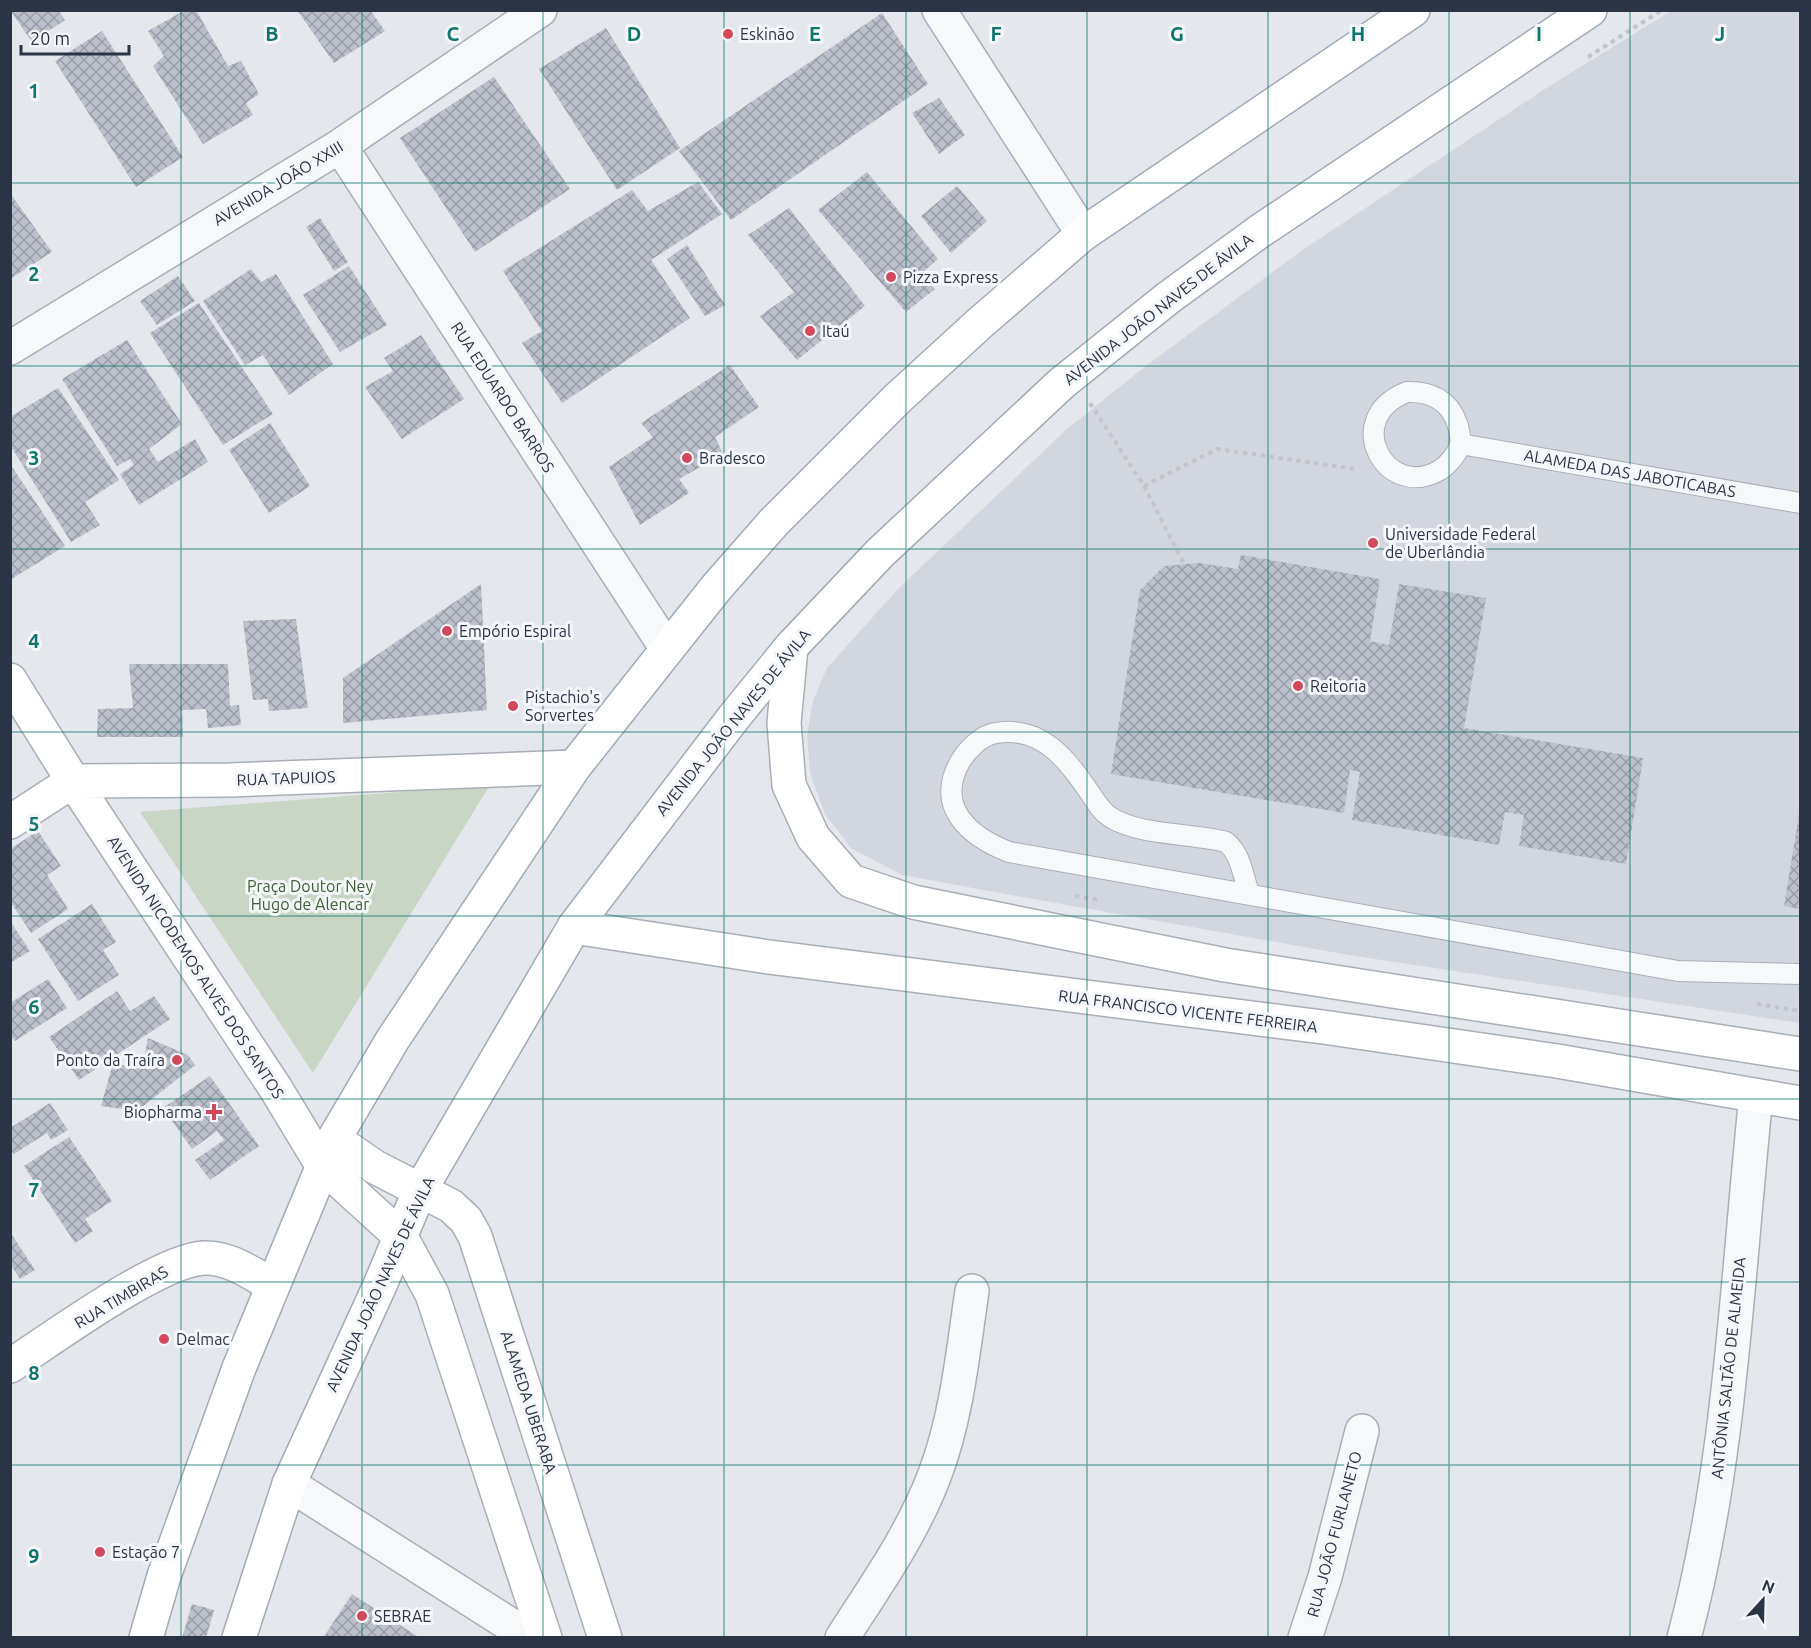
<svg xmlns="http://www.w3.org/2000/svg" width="1811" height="1648" viewBox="0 0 1811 1648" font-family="Ubuntu,sans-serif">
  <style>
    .built { fill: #d2d6de }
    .green { fill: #c9d6c5 }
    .building { fill: url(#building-cross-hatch) }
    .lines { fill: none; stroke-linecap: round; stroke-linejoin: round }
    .lane-casing { stroke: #a9aeb7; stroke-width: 22 }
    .street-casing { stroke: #a9aeb7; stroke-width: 36 }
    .secondary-casing { stroke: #a9aeb7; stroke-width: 36 }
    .primary-casing { stroke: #a3abb8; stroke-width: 36 }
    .path { stroke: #c2c5cb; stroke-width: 4; stroke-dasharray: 4.5 4.5; stroke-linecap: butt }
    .lane { stroke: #f7f8fa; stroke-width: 20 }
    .street { stroke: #f7f8fa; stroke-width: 33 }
    .secondary { stroke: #fff; stroke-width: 33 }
    .primary { stroke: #fff; stroke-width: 33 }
    .grid { fill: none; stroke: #0f766e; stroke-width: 1.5; stroke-opacity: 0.55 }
    .poi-dot { fill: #d1495b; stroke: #f4f6f9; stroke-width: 2 }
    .labels { text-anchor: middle; stroke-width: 6; stroke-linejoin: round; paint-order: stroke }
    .poi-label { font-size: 16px; fill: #2b3445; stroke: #f4f6f9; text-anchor: start }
    .street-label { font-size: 16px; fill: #2b3445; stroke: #f4f6f9 }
    .park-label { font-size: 16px; fill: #3f6138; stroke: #f4f6f9 }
    .grid-label { font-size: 20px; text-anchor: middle; font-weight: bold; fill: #0f766e; stroke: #f4f6f9; stroke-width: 6; stroke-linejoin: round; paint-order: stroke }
  </style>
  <defs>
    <pattern id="building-cross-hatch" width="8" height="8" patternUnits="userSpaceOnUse" patternTransform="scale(1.5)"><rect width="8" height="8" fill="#bbc0ca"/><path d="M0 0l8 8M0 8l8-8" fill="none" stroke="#989da6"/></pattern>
  </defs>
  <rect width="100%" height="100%" fill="#e4e7ec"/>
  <path class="built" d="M1671 11H1800V1023L1355 956 1022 897 902 875 851 848 825 814 810 773 807 734 813 701 827 668 898 589 1067 429 1146 366 1301 251 1548 87Z"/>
  <path class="green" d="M490 785 313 1073 140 812Z"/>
  <path class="building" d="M10 10H58L65 20 32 42Z
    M185 10H196L228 66 241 61 259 94 246 103 253 115 203 144 153 66 164 56 148 31Z
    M297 10H370L385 31 334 63Z
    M882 13 928 84 731 220 679 151Z
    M606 28 680 148 617 190 539 69Z
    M102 31 183 157 136 187 55 61Z
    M494 77 570 189 475 252 400 138Z
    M939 98 965 135 939 154 912 113Z
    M867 172 938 259 921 274 935 289 906 312 818 210Z
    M698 182 722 214 651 260 690 318 562 403 522 343 542 331 503 271 632 190 648 211Z
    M957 186 987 221 951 253 921 216Z
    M10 193 52 252 10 279Z
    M789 208 865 306 797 360 760 316 794 292 748 235Z
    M320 218 348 262 334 271 306 227Z
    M687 245 725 305 705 316 667 259Z
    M349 266 387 325 340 352 303 295Z
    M251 269 261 282 276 274 333 364 289 395 263 355 245 365 203 301Z
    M178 276 195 301 157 325 140 301Z
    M199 303 273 414 223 445 150 333Z
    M421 335 464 399 402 439 365 387 393 371 384 358Z
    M127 340 182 424 149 449 158 462 195 439 208 462 139 505 120 474 134 465 130 459 117 466 62 379Z
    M730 365 759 407 715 437 723 454 679 479 689 493 640 525 609 467 653 437 641 423Z
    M58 388 119 480 85 502 100 525 71 542 10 445V417Z
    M270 423 310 486 269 513 229 450Z
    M10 464 65 546 10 580Z
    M1241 555 1380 579 1370 641 1389 645 1399 584 1486 598 1464 728 1643 758 1626 864 1519 846 1524 815 1505 812 1499 845 1352 820 1360 772 1350 770 1344 813 1111 774 1140 590 1164 566 1199 563 1238 569Z
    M481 584 487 710 343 723V678Z
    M296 619 308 708 269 711 268 699 253 700 243 621Z
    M129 664H228L230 706 239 705 241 725 208 728 206 709 182 710V703L183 737H97L98 709 133 708Z
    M1799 815H1800V909L1784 906Z
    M38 831 61 866 47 875 68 909 31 933 10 901V849Z
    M92 904 116 942 103 950 119 975 78 1001 38 939Z
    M10 921 30 951 10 963Z
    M48 979 67 1008 15 1041 10 1035V1003Z
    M117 991 130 1011 154 996 170 1019 79 1080 49 1037Z
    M148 1038 188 1055 195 1065 137 1111 101 1106 113 1063 142 1069Z
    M210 1076 259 1146 210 1180 195 1160 224 1140 217 1131 192 1149 163 1108Z
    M50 1103 68 1130 51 1140 47 1133 14 1154 10 1149V1128Z
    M69 1137 112 1201 85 1219 93 1231 75 1243 24 1166Z
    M10 1232 35 1270 20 1279 10 1264Z
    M352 1594 420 1638H323Z
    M192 1604 214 1610 206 1638H182Z"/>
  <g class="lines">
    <defs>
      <path id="lane" d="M1407 392C1430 391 1449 400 1457 423 1459 429 1461 439 1460 445 1457 454 1448 465 1440 470 1386 502 1340 418 1407 392Z
        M1460 444 1800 503
        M1249 893C1243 876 1241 854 1226 842 1192 833 1140 836 1110 817 1101 811 1096 802 1090 793 1067 760 1042 725 996 733 982 735 969 748 961 760 934 806 968 836 1009 852L1678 971 1800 974"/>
      <path id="street" d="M939 10 1083 234
        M340 146 667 649
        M10 348 340 146 540 10
        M289 1484 531 1638
        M842 1638C876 1585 913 1533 935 1474 957 1416 963 1352 972 1291
        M1305 1638 1325 1577 1362 1431
        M1684 1638C1731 1462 1737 1277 1756 1096"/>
      <path id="secondary" d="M791 647 784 723 789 785 813 837 851 881 913 902 1225 965 1800 1054
        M10 680 73 781 276 1089 322 1165 401 1237 432 1294 545 1638
        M10 822 73 781 230 780 574 767
        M574 927 762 956 1323 1027 1557 1061 1800 1103
        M334 1139 375 1167 451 1206 466 1220 475 1236 605 1638
        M10 1366C52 1339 159 1260 204 1258 229 1257 251 1273 272 1285"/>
      <path id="primary" d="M146 1638 164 1576 239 1368 334 1139 393 1039 574 767 716 588 774 522 897 399 980 323 1083 234 1413 10
        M239 1638 289 1484 380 1285 419 1192 574 927 734 717 791 647 880 553 1062 383 1168 298 1260 231 1590 10"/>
    </defs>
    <use href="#lane" class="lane-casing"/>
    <use href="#street" class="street-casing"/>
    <use href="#secondary" class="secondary-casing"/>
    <use href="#primary" class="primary-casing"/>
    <path class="path" d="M1588 57 1662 10
      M1090 403 1144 486 1217 449 1355 469
      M1144 486 1184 564
      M1075 896 1100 900
      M1757 1004 1800 1011"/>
    <use href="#lane" class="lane"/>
    <use href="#street" class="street"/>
    <use href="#secondary" class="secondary"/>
    <use href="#primary" class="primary"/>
  </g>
  <path class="grid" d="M181 10V1638M362 10V1638M543 10V1638M724 10V1638M906 10V1638M1087 10V1638M1268 10V1638M1449 10V1638M1630 10V1638M10 183H1800M10 366H1800M10 549H1800M10 732H1800M10 916H1800M10 1099H1800M10 1282H1800M10 1465H1800"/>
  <g class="poi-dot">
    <circle cx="728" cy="34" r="6"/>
    <circle cx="891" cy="277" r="6"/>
    <circle cx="810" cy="331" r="6"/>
    <circle cx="687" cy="458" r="6"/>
    <circle cx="1373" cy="543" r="6"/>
    <circle cx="447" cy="631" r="6"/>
    <circle cx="1298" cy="686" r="6"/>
    <circle cx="513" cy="706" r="6"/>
    <circle cx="177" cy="1060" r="6"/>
    <path d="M211 1103h6v6h6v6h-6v6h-6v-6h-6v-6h6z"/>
    <circle cx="164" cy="1339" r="6"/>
    <circle cx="100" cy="1552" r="6"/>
    <circle cx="362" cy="1616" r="6"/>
  </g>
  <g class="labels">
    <g class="poi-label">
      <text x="740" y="40">Eskinão</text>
      <text x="903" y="283">Pizza Express</text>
      <text x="822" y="337">Itaú</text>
      <text x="699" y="464">Bradesco</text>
      <text x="1385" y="540">Universidade Federal<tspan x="1385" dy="18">de Uberlândia</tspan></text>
      <text x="459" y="637">Empório Espiral</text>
      <text x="1310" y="692">Reitoria</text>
      <text x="525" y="703">Pistachio's<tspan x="525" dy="18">Sorvertes</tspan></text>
      <text x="165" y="1066" text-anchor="end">Ponto da Traíra</text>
      <text x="202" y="1118" text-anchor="end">Biopharma</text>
      <text x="176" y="1345">Delmac</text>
      <text x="112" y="1558">Estação 7</text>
      <text x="374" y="1622">SEBRAE</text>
    </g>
    <g class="street-label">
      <text transform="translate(278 183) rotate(-31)" y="6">AVENIDA JOÃO XXIII</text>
      <text transform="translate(1158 309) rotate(-38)" y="6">AVENIDA JOÃO NAVES DE ÁVILA</text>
      <text transform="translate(503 397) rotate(57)" y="6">RUA EDUARDO BARROS</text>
      <text transform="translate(1630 473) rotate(10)" y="6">ALAMEDA DAS JABOTICABAS</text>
      <text transform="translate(733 722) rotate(-51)" y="6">AVENIDA JOÃO NAVES DE ÁVILA</text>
      <text transform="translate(286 778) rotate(-2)" y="6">RUA TAPUIOS</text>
      <text transform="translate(196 967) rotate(57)" y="6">AVENIDA NICODEMOS ALVES DOS SANTOS</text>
      <text transform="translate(1188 1011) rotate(7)" y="6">RUA FRANCISCO VICENTE FERREIRA</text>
      <text transform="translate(380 1284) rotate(-65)" y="6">AVENIDA JOÃO NAVES DE ÁVILA</text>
      <text transform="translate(121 1297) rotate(-31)" y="6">RUA TIMBIRAS</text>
      <text transform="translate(1728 1368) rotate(-84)" y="6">ANTÔNIA SALTÃO DE ALMEIDA</text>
      <text transform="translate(529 1402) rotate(72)" y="6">ALAMEDA UBERABA</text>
      <text transform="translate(1334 1534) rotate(-75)" y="6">RUA JOÃO FURLANETO</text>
    </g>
    <g class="park-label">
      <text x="310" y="892">Praça Doutor Ney<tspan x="310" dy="18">Hugo de Alencar</tspan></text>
    </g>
  </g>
  <g class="grid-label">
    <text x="272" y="41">B</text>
    <text x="453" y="41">C</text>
    <text x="634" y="41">D</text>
    <text x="815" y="41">E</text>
    <text x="996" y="41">F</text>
    <text x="1177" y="41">G</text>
    <text x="1358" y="41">H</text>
    <text x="1539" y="41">I</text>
    <text x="1720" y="41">J</text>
    <text x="34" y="98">1</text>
    <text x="34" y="281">2</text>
    <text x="34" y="465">3</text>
    <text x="34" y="648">4</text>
    <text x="34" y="831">5</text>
    <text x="34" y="1014">6</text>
    <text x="34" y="1197">7</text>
    <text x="34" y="1380">8</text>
    <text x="34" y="1563">9</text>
  </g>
  <rect width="1811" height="1648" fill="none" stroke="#2b3445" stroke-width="24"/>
  <g transform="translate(1763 1600) rotate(22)" stroke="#f4f6f9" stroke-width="4.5" paint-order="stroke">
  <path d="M0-4.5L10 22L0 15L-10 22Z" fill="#2b3445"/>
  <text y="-9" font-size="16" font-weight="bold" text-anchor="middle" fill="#2b3445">N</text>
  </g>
  <path d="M21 45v9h108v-9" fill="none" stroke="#2b3445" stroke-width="3"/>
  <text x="30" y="45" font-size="18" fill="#2b3445" stroke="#f4f6f9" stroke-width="4.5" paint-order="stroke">20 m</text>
</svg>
